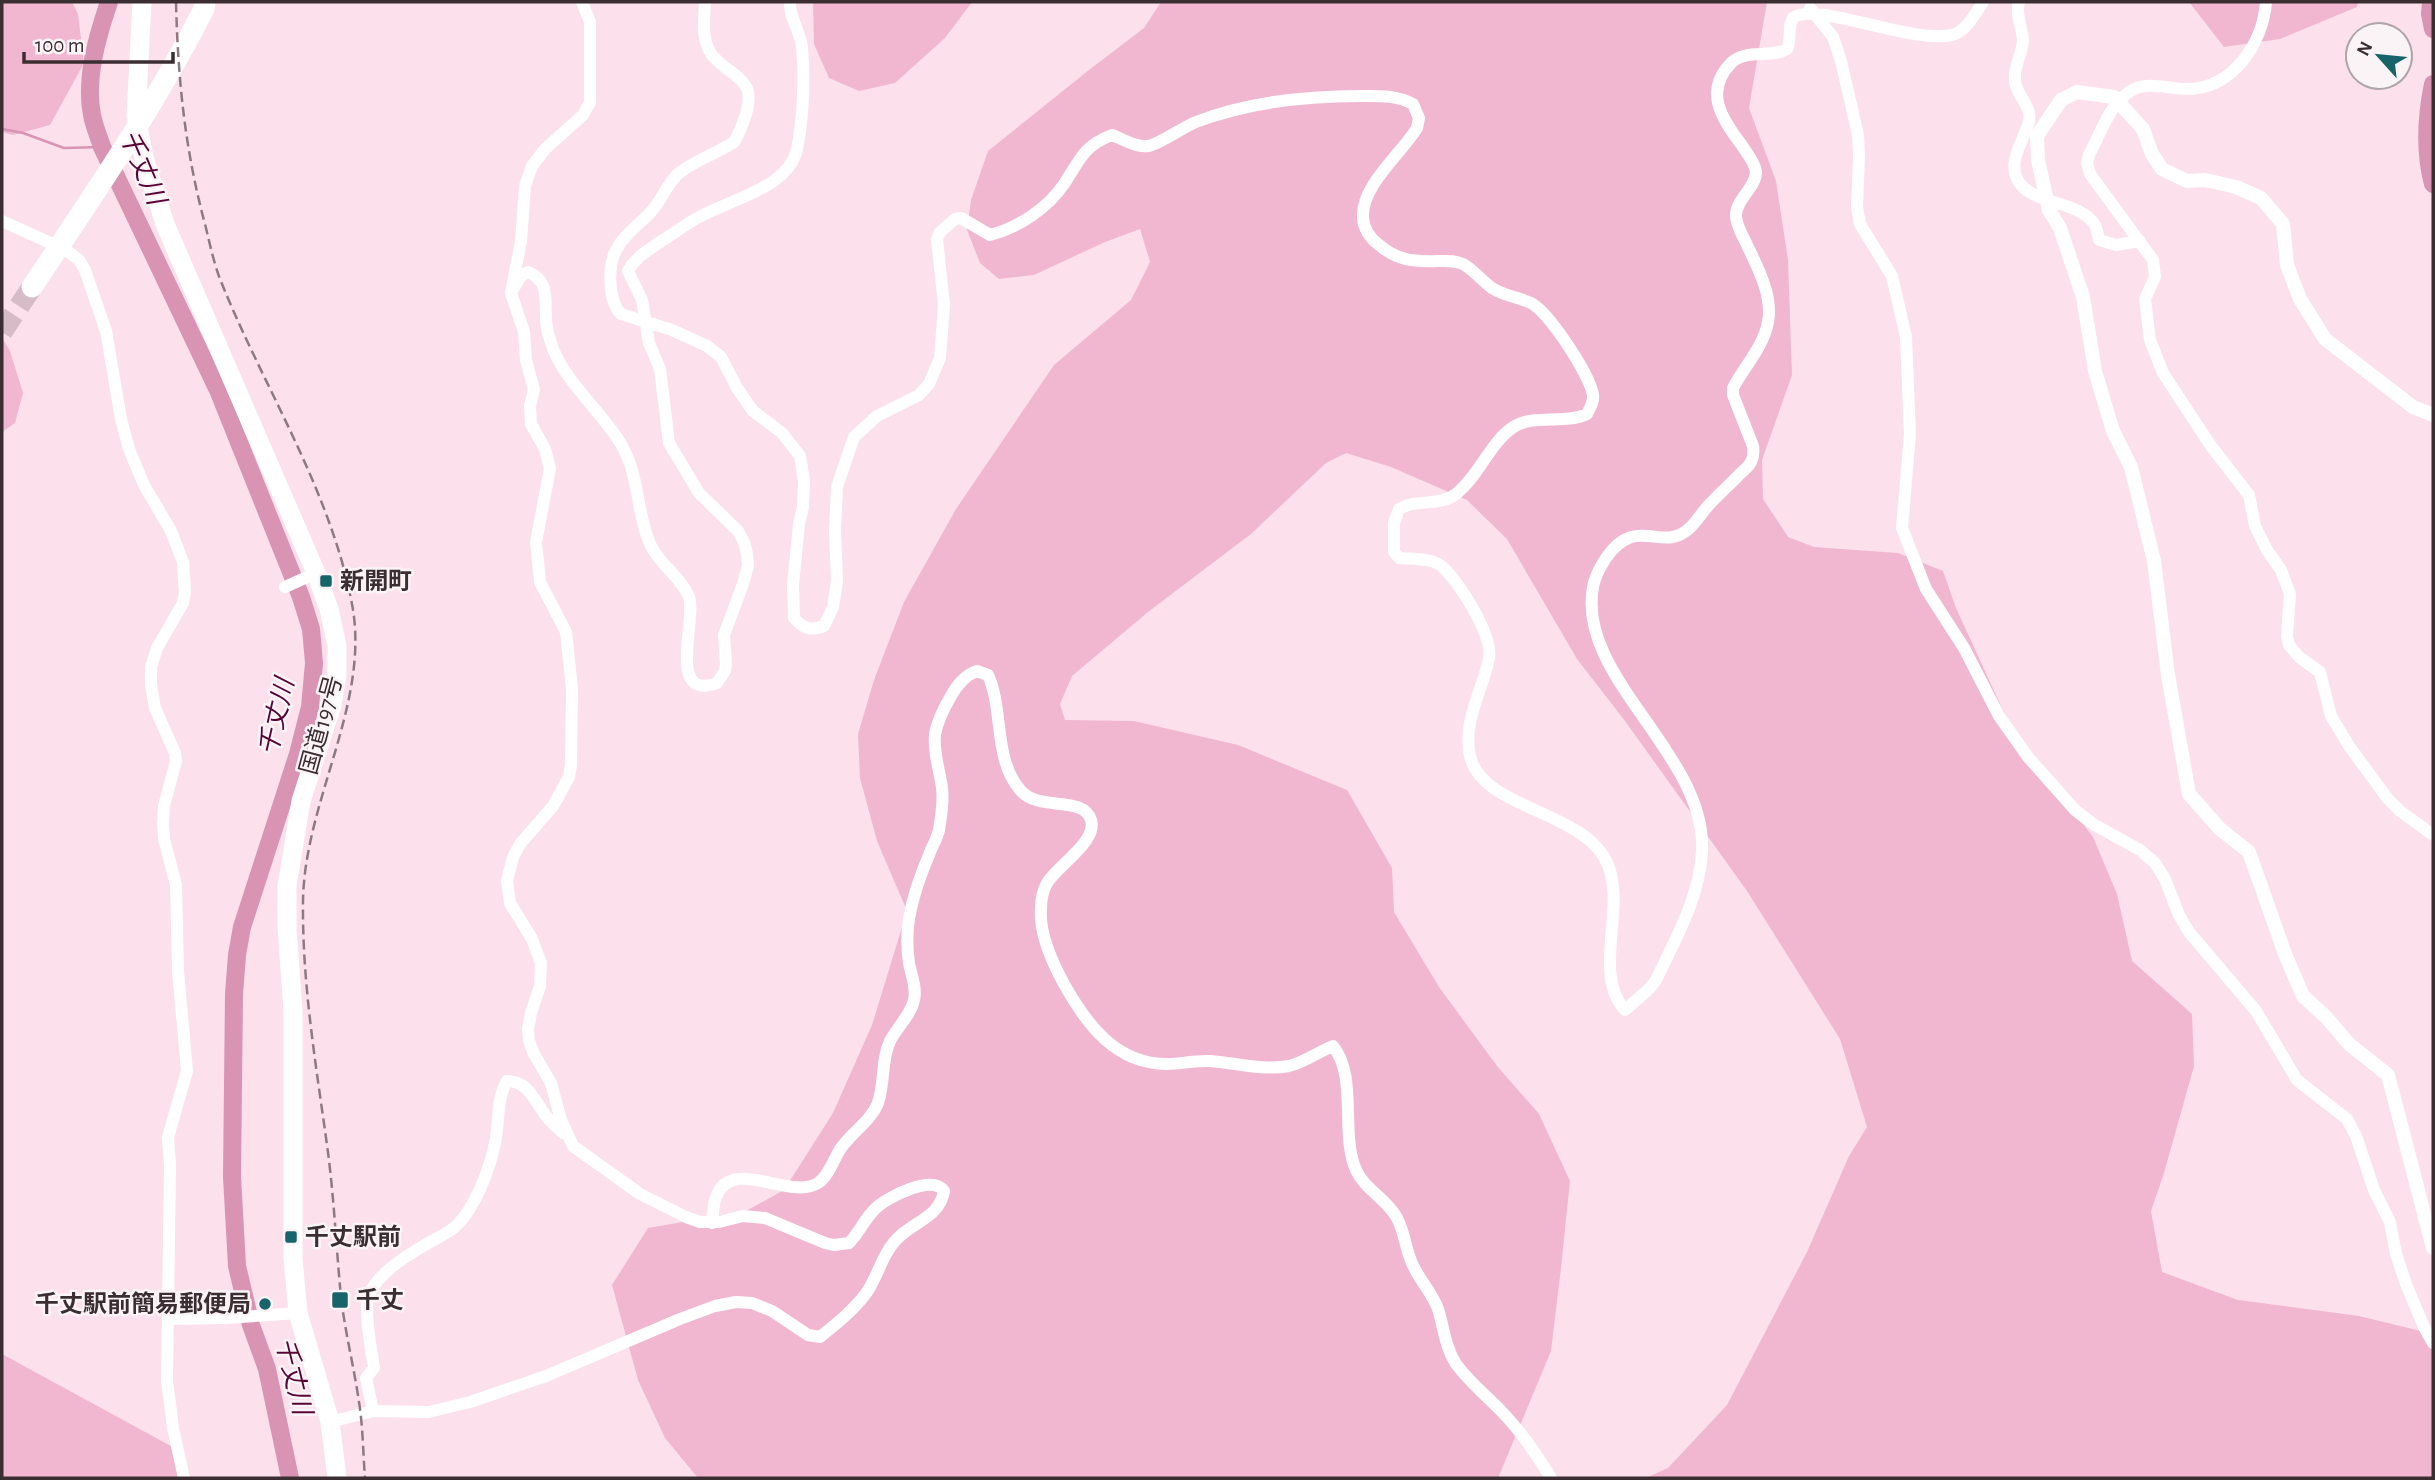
<svg xmlns="http://www.w3.org/2000/svg" width="2435" height="1480" viewBox="0 0 2435 1480" font-family="'Alegreya Sans','Noto Sans JP',sans-serif">
  <style>
    .green { fill: #f2b7d0 }
    .lines { fill: none; stroke-linecap: round; stroke-linejoin: round }
    .stream { stroke: #d993b3; stroke-width: 2.5 }
    .river { stroke: #d993b3; stroke-width: 18 }
    .motorway-tunnel { stroke: #d5bcc7; stroke-width: 21; stroke-dasharray: 21 10; stroke-linecap: butt }
    .minor { stroke: #fff; stroke-width: 12 }
    .tertiary { stroke: #fff; stroke-width: 14 }
    .trunk { stroke: #fff; stroke-width: 19 }
    .motorway { stroke: #fff; stroke-width: 21 }
    .rail { stroke: #8d7981; stroke-width: 2.5; stroke-dasharray: 10 5; stroke-linecap: butt }
    .poi-dot { fill: #17656a; stroke: #fbf4f7; stroke-width: 2.5 }
    .labels { text-anchor: middle; stroke-width: 5; stroke-linejoin: round; paint-order: stroke }
    .poi-label { font-size: 24px; font-weight: bold; fill: #3b2e33; stroke: #fbf4f7; text-anchor: start }
    .street-label { font-size: 24px; fill: #3b2e33; stroke: #fbf4f7 }
    .water-label { font-size: 26px; font-style: italic; fill: #570336; stroke: #fbf4f7 }
  </style>
  <rect width="100%" height="100%" fill="#fce0ec"/>
  <path class="green" d="M2 2H72L78 14 84 63 50 125 13 135 2 132Z
    M813 2H972L945 38 895 83 859 91 829 78 814 44Z
    M1161 2H1767L1749 108 1776 181 1788 260 1792 375 1762 460 1763 499 1788 537 1814 547 1898 553 1943 571 1956 608 2013 732 2093 837 2117 894 2132 961 2192 1014 2194 1066 2164 1173 2151 1211 2162 1272 2238 1300 2359 1316 2433 1334V1478H1646L1668 1468 1727 1405 1807 1252 1849 1156 1867 1127 1840 1039 1747 891 1625 721 1577 659 1507 539 1467 500 1391 467 1346 453 1326 463 1251 534 1148 612 1072 676 1060 704 1065 720 1134 721 1238 745 1347 790 1392 868 1394 912 1439 987 1497 1066 1539 1114 1570 1181 1561 1268 1551 1351 1498 1478H698L665 1438 638 1380 612 1285 648 1228 746 1211 784 1190 833 1113 872 1025 907 911 877 841 860 778 858 734 874 680 904 602 956 509 1054 365 1131 300 1150 262 1140 229 1105 242 1034 275 999 279 980 263 967 230 971 200 988 151 1089 70 1144 28Z
    M2189 2H2358L2357 7 2280 39 2224 47Z
    M2 338 10 351 23 393 15 423 2 432Z
    M2 1354 180 1451 183 1478H2Z"/>
  <g class="lines">
    <path class="stream" d="M2 129 23 133 64 148 102 147"/>
    <path class="river" d="M109 2C97 37 85 79 92 115 94 126 99 137 102 147L218 390 301 597 311 629 314 663 310 707 298 754 242 927 237 955 234 994 232 1177 237 1266 251 1325 267 1369 290 1478
      M2431 2 2430 14 2433 29
      M2433 84C2426 118 2424 150 2433 184"/>
    <path class="motorway-tunnel" d="M2 332 32 287"/>
    <path class="minor" d="M705 2C704 20 701 40 712 55 721 67 737 73 745 85 755 99 741 130 734 142 718 153 689 163 677 175 665 187 660 204 648 215 637 226 622 237 615 252 608 269 608 301 621 314L672 330 707 346 721 357 737 388 753 411 782 433 800 456 804 481 803 507 799 524 793 585 794 618C804 629 810 631 824 626L833 607 837 581 835 531 837 487 854 437 877 416 919 395 929 384 940 358 944 305 937 239 940 232 955 219 961 218 990 235C1018 228 1048 208 1064 184 1080 160 1083 146 1112 135 1123 139 1136 148 1148 146 1158 145 1183 127 1196 122 1248 102 1305 96 1361 96 1379 96 1396 95 1413 104L1419 118 1417 128C1402 153 1361 186 1363 217 1363 228 1370 238 1378 244 1396 260 1413 262 1437 261 1447 261 1454 260 1463 264 1474 270 1482 281 1492 288 1504 296 1518 297 1531 303 1549 312 1590 375 1593 395 1594 402 1590 408 1587 414 1564 425 1533 413 1512 428 1490 443 1479 476 1456 494 1440 507 1417 498 1399 509L1394 523V552L1399 558C1411 559 1431 558 1440 565 1458 579 1493 635 1489 658 1483 690 1462 722 1470 756 1482 810 1586 810 1608 865 1626 910 1592 974 1625 1010L1650 988 1656 980C1675 940 1700 897 1702 851 1707 755 1576 677 1593 587 1595 576 1600 567 1606 558 1635 515 1660 551 1686 531 1694 526 1700 515 1707 507 1716 497 1727 487 1737 477 1741 472 1748 468 1751 462 1754 456 1754 452 1753 446L1733 395V388C1744 367 1764 346 1768 322 1773 296 1758 268 1747 245 1743 236 1736 226 1736 215 1736 199 1756 188 1756 172 1755 162 1746 152 1741 144 1721 118 1704 91 1731 63 1746 48 1771 59 1787 49 1792 40 1787 27 1793 18 1815 0 1917 47 1955 34 1968 29 1976 12 1983 2
      M2019 2C2015 14 2022 27 2023 39 2023 55 2011 69 2016 86 2020 98 2032 109 2029 121 2025 140 2002 166 2023 187 2040 204 2082 203 2095 225 2097 229 2098 236 2099 240L2116 245 2140 241
      M2266 2C2263 43 2233 89 2187 89 2167 89 2147 80 2129 92 2109 105 2100 135 2089 155L2087 163 2090 174 2153 260 2155 277 2145 299 2150 340 2163 373 2211 446 2249 495 2255 526 2267 550 2281 570 2290 594 2287 636 2289 645 2299 657 2320 672 2331 716 2349 746 2388 799 2400 811 2433 835
      M1810 8 1833 37 1841 61 1858 135 1859 157 1857 207 1860 224 1892 276 1906 337 1910 434 1902 528 1926 589 1964 648 1999 716 2028 757 2075 810 2093 824 2140 850 2155 863 2165 879 2179 915 2189 932 2256 1011 2297 1080 2347 1119 2356 1136 2374 1190 2390 1222 2396 1254 2406 1284 2424 1327 2433 1343
      M2 221 66 250 79 260 85 270 106 331 121 419 129 449 144 485 171 531 183 562 185 592 183 603 157 648 151 667V685L155 708 175 753 176 761 164 806 163 823 164 839 176 885 178 971 187 1071 168 1137 170 1166 167 1381 173 1428 184 1478
      M513 289 521 276 528 272C553 281 543 309 547 328 548 335 551 342 553 349 568 385 601 411 621 444 640 476 636 514 651 546 660 565 681 577 689 597 697 619 666 702 717 683L725 671 726 663 724 635 743 584 748 566 747 554 744 542 738 531 699 493 669 443 660 369 649 343 642 300 628 271C636 256 649 250 663 240 675 233 687 223 699 217 729 200 789 188 797 149 803 120 805 78 802 48 801 32 789 18 790 2
      M285 587 316 573
      M712 1223C713 1215 713 1204 716 1197 731 1155 790 1201 818 1183 829 1176 834 1158 841 1148 852 1132 871 1121 878 1103 885 1082 881 1060 890 1041 897 1027 911 1015 914 1000 917 987 911 975 909 963 907 951 907 938 908 926 911 902 920 876 929 855 932 846 937 839 939 830 941 816 944 802 942 788 940 771 933 753 935 735 937 721 944 708 951 696 957 685 965 675 977 671L988 675C1004 710 993 760 1021 791 1040 812 1083 795 1091 820 1098 841 1057 866 1047 883 1043 890 1041 901 1041 909 1039 934 1052 962 1064 984 1087 1025 1116 1064 1167 1064 1182 1064 1196 1060 1210 1061 1236 1063 1264 1071 1289 1066 1305 1062 1318 1052 1333 1046 1358 1077 1340 1134 1356 1170 1365 1190 1387 1199 1397 1218 1404 1231 1405 1245 1410 1258 1416 1277 1431 1290 1438 1309 1444 1328 1445 1347 1456 1364 1471 1384 1487 1396 1504 1414 1522 1433 1537 1455 1551 1478
      M169 1319 226 1318 298 1313
      M373 1411 366 1378 374 1368C371 1347 366 1325 367 1304 369 1277 409 1254 430 1242 449 1232 459 1227 470 1208 483 1187 491 1163 496 1138 499 1119 497 1098 507 1081 529 1081 534 1101 547 1117 551 1123 558 1128 563 1133
      M330 1422 373 1411 429 1412 470 1402 546 1376 680 1319 715 1306 736 1302 752 1303 772 1311 808 1335 820 1337C836 1324 855 1309 867 1292 879 1274 883 1251 900 1236 916 1221 940 1216 944 1191 932 1174 888 1197 876 1208 865 1218 859 1233 849 1243L834 1245 825 1243 765 1218 743 1216 719 1222H700L686 1217 640 1194 573 1146 561 1120 551 1083 534 1054 529 1041 528 1029 531 1013 540 986 541 963 532 939 510 903 507 881 513 857 520 844 553 806 569 777 571 765 572 689 566 632 540 582 536 542 550 469 545 449 531 424 530 406 534 390 526 360 524 332 511 293 521 241 525 186 532 166 545 149 583 115 590 102V22L582 2"/>
    <path class="tertiary" d="M2433 415 2413 407 2325 339 2300 299 2287 265 2283 224 2261 198 2236 187 2205 180 2187 181 2162 169 2152 154 2143 129 2114 97 2077 92 2061 100 2037 136 2038 160 2049 210 2060 228 2083 297 2095 371 2113 431 2131 467 2154 561 2168 675 2189 794 2220 829 2249 852 2285 954 2303 996 2326 1017 2349 1044 2388 1075 2433 1248"/>
    <path class="trunk" d="M142 2 136 116 144 158 165 224 316 573 329 609 337 646V675L332 705 301 801 287 886V928L293 1011V1258L298 1313 330 1422 337 1478"/>
    <path class="motorway" d="M32 287C94 194 153 109 204 9L205 2"/>
    <path class="rail" d="M176 2C178 81 185 151 206 228 210 245 214 263 220 279 263 387 330 488 352 604 371 703 304 801 303 902 302 983 316 1065 327 1145 334 1195 336 1246 341 1297 345 1332 354 1367 359 1402 363 1427 363 1453 365 1478"/>
  </g>
  <g class="poi-dot">
    <rect x="319" y="574" width="14" height="14" rx="3.5"/>
    <rect x="284" y="1230" width="14" height="14" rx="3.5"/>
    <rect x="331" y="1291" width="18" height="18" rx="3.5"/>
    <circle cx="265" cy="1304" r="7"/>
  </g>
  <g class="labels">
    <g class="poi-label">
      <text x="340" y="589">新開町</text>
      <text x="305" y="1245">千丈駅前</text>
      <text x="356" y="1308">千丈</text>
      <text x="251" y="1312" text-anchor="end">千丈駅前簡易郵便局</text>
    </g>
    <g class="street-label">
      <text transform="translate(321 725) rotate(-75)" y="8">国道197号</text>
    </g>
    <g class="water-label">
      <text transform="translate(143 167) rotate(67)" y="9">千丈川</text>
      <text transform="translate(276 717) rotate(-77)" y="9">千丈川</text>
      <text transform="translate(294 1376) rotate(76)" y="9">千丈川</text>
    </g>
  </g>
  <rect width="2435" height="1480" fill="none" stroke="#3b2e33" stroke-width="7"/>
  <g transform="translate(2379 56) rotate(297)"><circle r="33" fill="#fbf4f7" stroke="#aea5a9" stroke-width="2"/>
  <path d="M0-5L12 26L0 18L-12 26Z" fill="#17656a"/>
  <text y="-10" font-size="19" font-weight="bold" text-anchor="middle" fill="#3b2e33">N</text>
  </g>
  <path d="M24 52v10h149v-10" fill="none" stroke="#3b2e33" stroke-width="3.5"/>
  <text x="35" y="52" font-size="21" fill="#3b2e33" stroke="#fbf4f7" stroke-width="5" paint-order="stroke">100 m</text>
</svg>
